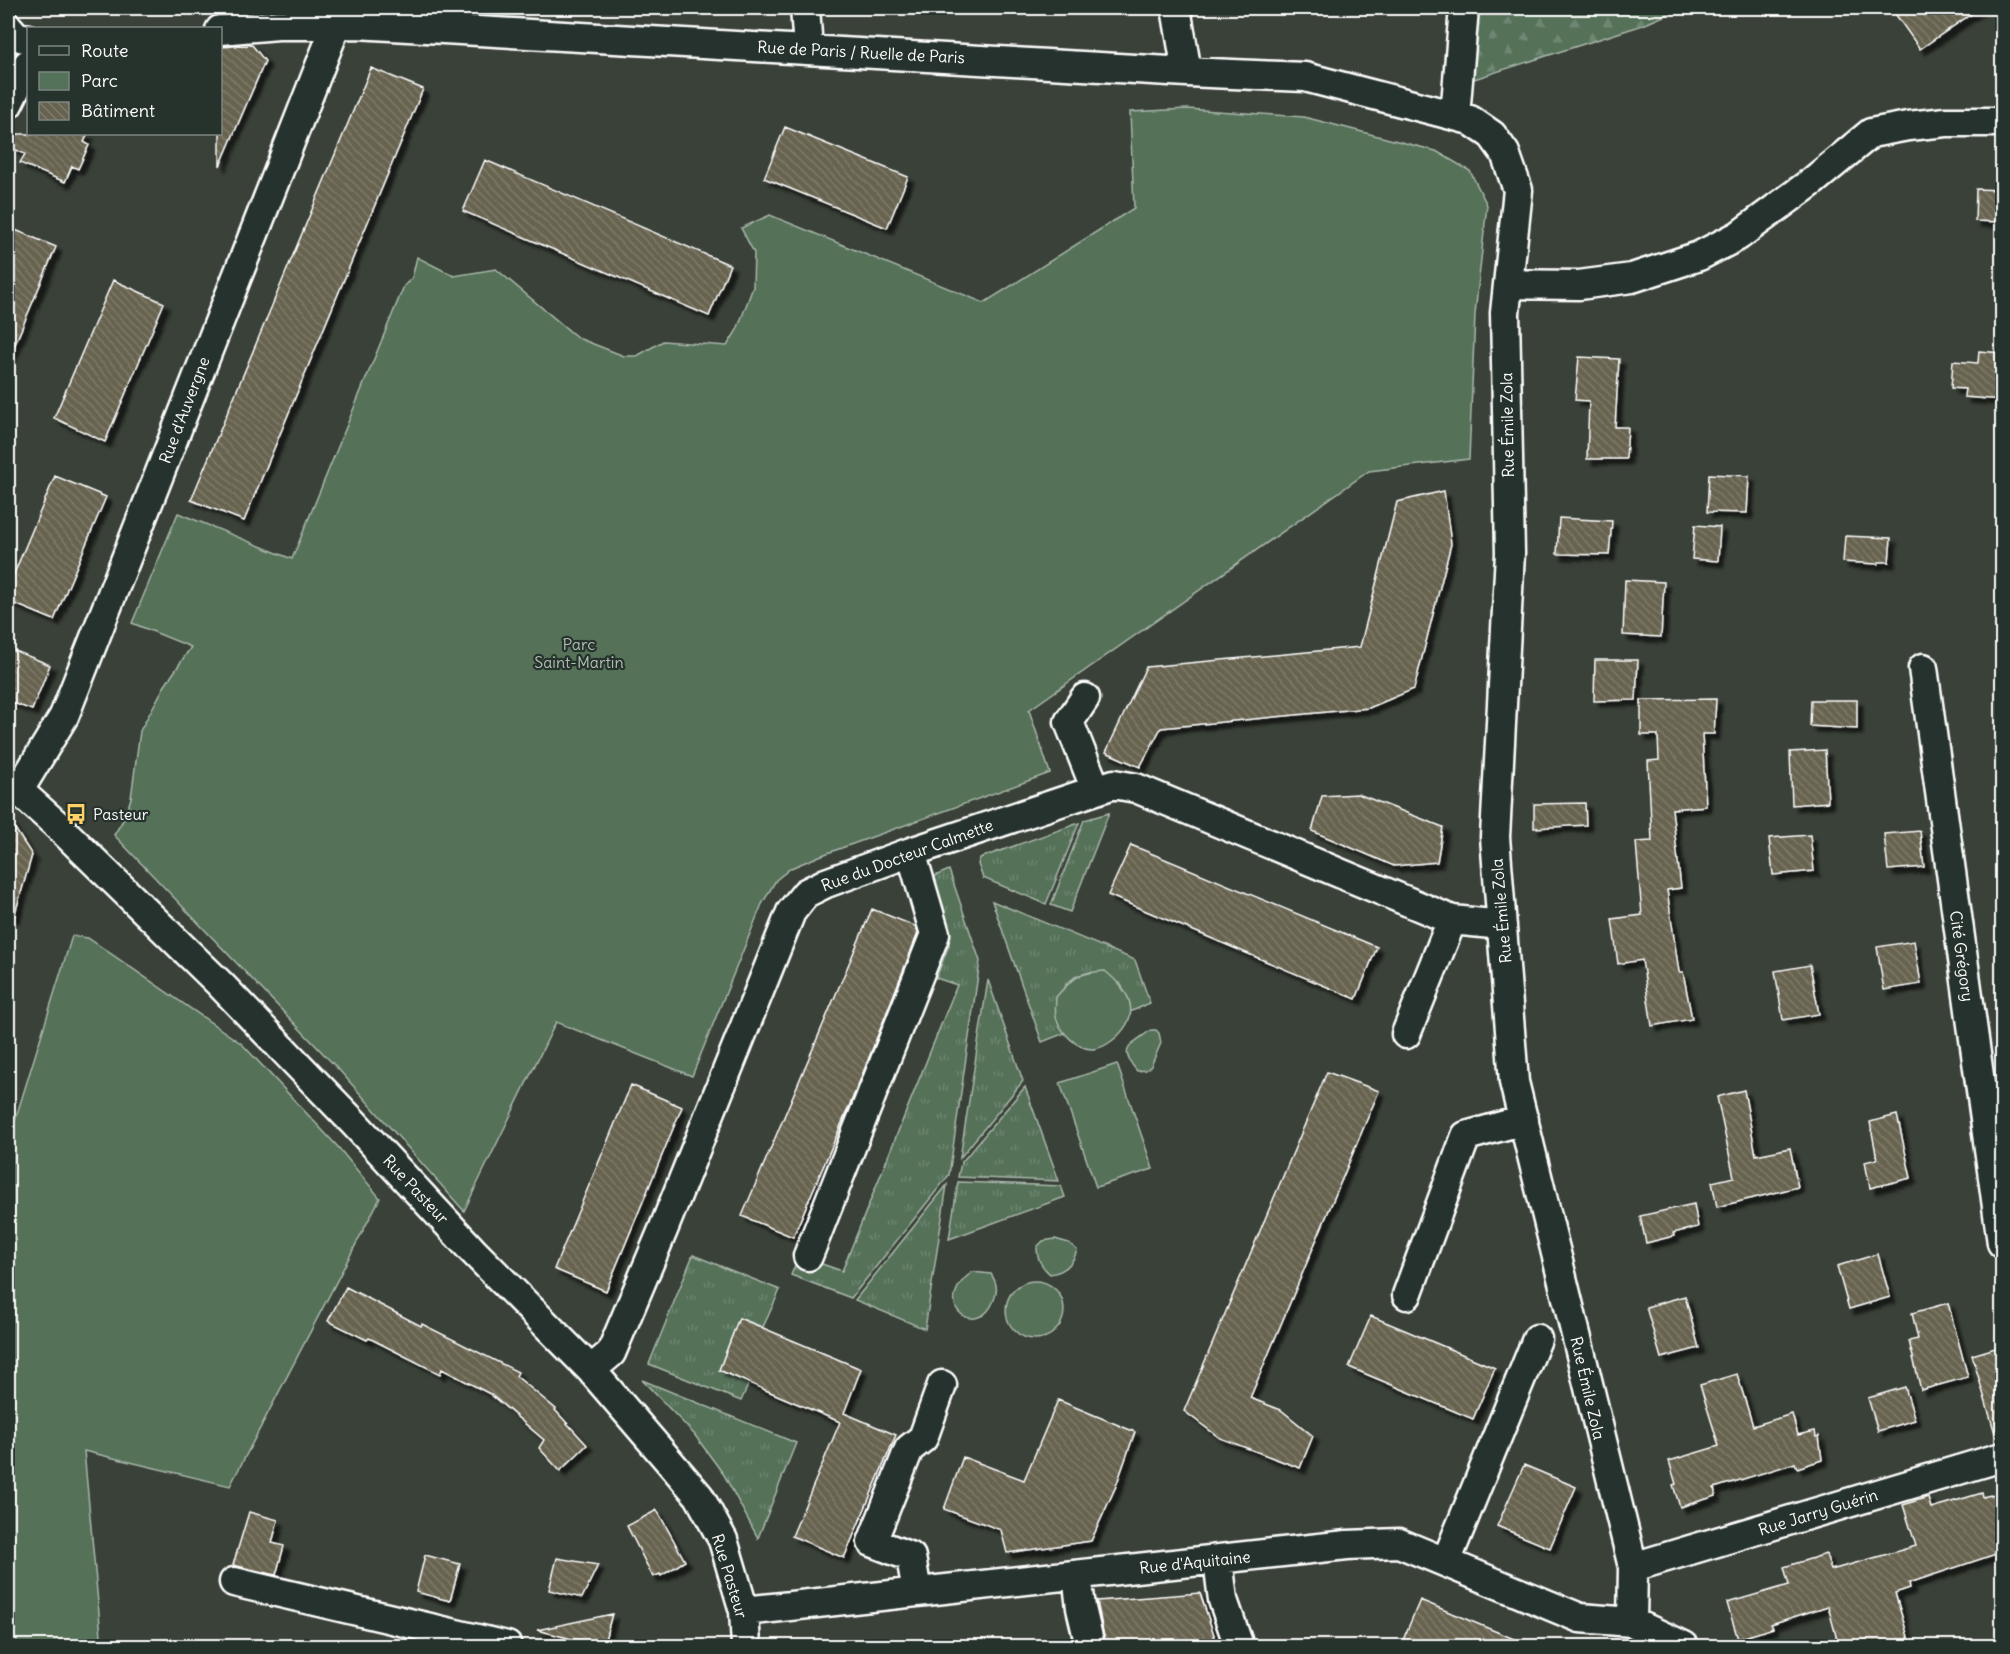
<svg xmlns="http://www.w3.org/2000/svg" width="2010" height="1654" viewBox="0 0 2010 1654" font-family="Delius,sans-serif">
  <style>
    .grass { fill: url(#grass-tufts); stroke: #aab8ac; stroke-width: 1.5 }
    .forest { fill: url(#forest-firs); stroke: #aab8ac; stroke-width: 1.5 }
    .green { fill: #547159; stroke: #aab8ac; stroke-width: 1.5 }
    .building { fill: url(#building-back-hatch); stroke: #fff; stroke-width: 1.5; filter: url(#shadow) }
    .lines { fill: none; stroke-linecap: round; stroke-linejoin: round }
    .minor-casing { stroke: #fff; stroke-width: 33 }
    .minor { stroke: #26332d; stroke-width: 28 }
    .labels { text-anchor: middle; stroke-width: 4.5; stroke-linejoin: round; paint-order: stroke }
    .street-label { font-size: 16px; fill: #fff; stroke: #26332d }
    .park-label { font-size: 16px; fill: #b2bfb4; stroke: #26332d }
    .poi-label { font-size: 16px; fill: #fff; stroke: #26332d; text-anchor: start }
  </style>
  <defs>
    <pattern id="grass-tufts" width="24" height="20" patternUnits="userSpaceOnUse" patternTransform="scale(1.5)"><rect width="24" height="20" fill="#547159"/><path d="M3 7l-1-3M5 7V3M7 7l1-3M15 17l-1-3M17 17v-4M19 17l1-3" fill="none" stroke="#6e8672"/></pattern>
    <pattern id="forest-firs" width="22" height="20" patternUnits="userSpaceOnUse" patternTransform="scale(1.5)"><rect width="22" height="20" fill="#547159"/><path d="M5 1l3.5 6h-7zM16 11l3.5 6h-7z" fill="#6e8672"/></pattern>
    <pattern id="building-back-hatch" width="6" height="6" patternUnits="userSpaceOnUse" patternTransform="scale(1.5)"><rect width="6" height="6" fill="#676350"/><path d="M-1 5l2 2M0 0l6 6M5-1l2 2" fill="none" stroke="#7e7a6a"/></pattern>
    <filter id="shadow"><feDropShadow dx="5.5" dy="5.5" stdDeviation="1.5" flood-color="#0009"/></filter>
  </defs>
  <rect width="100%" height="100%" fill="#3a4138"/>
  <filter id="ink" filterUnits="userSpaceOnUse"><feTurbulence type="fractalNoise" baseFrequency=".0167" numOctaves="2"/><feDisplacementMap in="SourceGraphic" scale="12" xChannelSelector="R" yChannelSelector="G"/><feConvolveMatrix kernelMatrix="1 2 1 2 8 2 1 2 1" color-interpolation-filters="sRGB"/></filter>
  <g filter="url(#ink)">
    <path class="grass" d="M1109 813 1070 912 1051 905 1084 820Z
      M1079 823 1046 904 983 878 978 864 980 858Z
      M949 870 980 961 949 1175 851 1298 791 1275 799 1256 842 1271 957 985 936 978 949 945V937L928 879Z
      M992 901 1135 960 1150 1003 1130 1012C1131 1001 1125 992 1120 983L1090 972 1076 976 1066 985 1057 1020 1065 1033 1042 1042Z
      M988 980 1023 1081 960 1158Z
      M1025 1087 1059 1181 958 1177 961 1163Z
      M958 1182 1061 1186 1065 1197 949 1239Z
      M947 1185 925 1329 855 1300Z
      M693 1255 780 1290 763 1327 739 1318 719 1370 749 1383 741 1401 649 1364Z
      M642 1380 796 1443 758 1538 724 1475 694 1434Z"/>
    <path class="forest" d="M1472 8H1682L1643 25 1465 82Z"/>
    <path class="green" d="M1187 109 1304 117 1436 151 1470 171 1487 205 1475 314 1469 459 1369 471 1029 710 1050 773 822 855 791 868 776 880 762 904 692 1076 556 1022 464 1211 340 1071 114 835 125 817 131 798 140 731 164 687 191 647 132 623 178 513 292 559 404 286 412 278 417 257 454 276 496 269 578 338 624 356H637L663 341 727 346 737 330 753 287 754 253 741 228 770 215 984 303 1134 208 1130 112Z
      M72 936 88 938 242 1044 338 1147 380 1198 230 1486 84 1451 102 1646H8V1143Z
      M1105 971C1131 992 1143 1015 1113 1040 1108 1044 1099 1049 1092 1049 1077 1049 1062 1033 1057 1020 1054 1013 1056 1004 1056 997 1072 978 1080 972 1105 971Z
      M1151 1030H1156L1159 1033 1161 1043 1151 1066 1146 1070 1137 1071C1117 1048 1131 1045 1151 1030Z
      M1117 1064 1153 1169 1096 1187 1060 1083Z
      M1055 1239 1069 1243 1077 1250C1073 1264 1065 1272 1050 1274 1041 1266 1037 1259 1037 1247L1043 1241Z
      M972 1272 991 1274C997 1283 998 1290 994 1300 979 1340 928 1306 972 1272Z
      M1006 1310a29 29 0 1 1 58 0a29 29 0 1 1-58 0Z"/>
    <path class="building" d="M1891 8H1980L1920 49Z
      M252 45 265 61 220 166V47Z
      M371 68 423 89 244 521 191 500Z
      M785 127 908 177 887 228 764 178Z
      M8 134H88L84 142 89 145 78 169 72 166 65 182 20 163 25 154 8 146Z
      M485 160 730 265 709 316 463 211Z
      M1976 189 2002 190V222L1975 221Z
      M8 227 56 247 8 361Z
      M113 280 164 303 105 442 54 418Z
      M1979 351 2002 353V400L1964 397 1965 389 1951 388 1953 361 1978 363Z
      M1579 357 1619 359 1615 427H1628L1626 459H1587L1589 401 1575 400Z
      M1709 474 1749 476 1747 513 1707 512Z
      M55 476 106 497 54 620 8 601V588Z
      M1444 491 1451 544 1414 689 1369 708 1161 728 1140 767 1106 752 1146 667 1360 647 1397 502Z
      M1559 518 1612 521 1609 555 1557 554Z
      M1695 525 1720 527 1718 561 1692 559Z
      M1845 536 1891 538 1889 562H1879L1878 564 1843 562Z
      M1625 580 1664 582 1661 637 1623 635Z
      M8 648 50 665 32 710 8 701Z
      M1595 660H1638L1636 700 1594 701Z
      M1716 699 1714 734H1702L1706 806 1672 809 1681 888 1667 890 1679 972H1683L1692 1019 1652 1026 1642 960 1618 964 1612 919 1642 915 1636 842 1652 841 1648 761 1659 760 1658 735H1641V700Z
      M1811 700H1857V729L1810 726Z
      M1825 750 1828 802 1792 805 1790 752Z
      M1358 794 1443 827 1437 862 1394 866 1312 831 1322 796Z
      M1585 803 1586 825 1534 828V804Z
      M8 818 32 855 14 917 8 916Z
      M1920 831 1924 867 1888 870 1884 834Z
      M1810 835 1814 871 1773 875 1769 838Z
      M1131 845 1377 947 1356 999 1108 895Z
      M872 909 915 926 918 933 859 1083 793 1237 742 1216Z
      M1914 941 1921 984 1884 990 1877 947Z
      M1810 965 1819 1014 1783 1020 1775 971Z
      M1327 1072 1379 1091 1250 1398 1281 1410 1313 1436 1300 1468 1220 1438 1184 1411Z
      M631 1085 682 1107 606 1291 554 1269Z
      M1744 1090 1756 1155 1790 1148 1798 1187 1717 1207 1712 1182 1734 1177 1717 1097Z
      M1897 1115 1911 1178 1870 1188 1865 1162 1877 1159 1870 1122Z
      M1694 1204 1698 1227 1673 1233 1674 1236 1646 1243 1640 1216Z
      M1878 1254 1890 1297 1849 1309 1837 1266Z
      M346 1287 421 1326 422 1324 518 1372 516 1376 556 1409 555 1410 587 1445 560 1471 539 1448 544 1440 490 1394 442 1369 440 1374 369 1338 367 1340 328 1321Z
      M1685 1296 1699 1348 1661 1358 1646 1307Z
      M1948 1303 1968 1377 1921 1390 1909 1341 1918 1339 1912 1313Z
      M1371 1316 1495 1368 1473 1419 1349 1367Z
      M739 1318 861 1369 844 1413 896 1435 844 1558 792 1536 840 1422 719 1370Z
      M2002 1346V1436L1996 1437 1972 1355Z
      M1737 1374 1753 1426 1792 1414 1798 1435 1815 1431 1816 1437 1819 1436 1822 1460 1797 1468 1795 1463 1714 1488 1716 1496 1680 1507 1673 1485 1676 1484 1669 1461 1719 1446 1700 1385Z
      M1905 1387 1915 1420 1878 1431 1868 1398Z
      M1058 1400 1135 1432 1116 1486 1091 1541 1007 1553 1001 1530 944 1509 963 1457 1024 1480Z
      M1524 1465 1576 1487 1550 1548 1497 1526Z
      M2002 1492V1552L1909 1583 1910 1588 1895 1593 1911 1647H1839L1828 1606 1771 1624 1773 1628 1738 1639 1727 1603 1789 1585 1784 1567 1826 1554 1831 1570 1916 1546 1903 1505 1928 1497 1931 1508 1982 1493 1983 1497Z
      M657 1510 685 1561 661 1576 660 1574 653 1577 627 1526Z
      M249 1512 278 1520 272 1543 284 1546 276 1575 233 1565Z
      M425 1555 460 1564 450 1601 416 1592Z
      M557 1558 598 1565 582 1598 549 1590Z
      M1200 1593 1218 1647H1106L1097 1601Z
      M1420 1600 1531 1646V1647H1400Z
      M612 1614 603 1647 537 1630Z"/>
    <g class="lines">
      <defs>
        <path id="minor" d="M805 8 808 49
          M1176 8 1187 72
          M8 27 16 36 28 39
          M220 30 278 25 356 24 1187 72 1305 77 1455 116 1470 120 1492 135 1505 153 1518 190 1505 313 1510 553 1495 837 1514 1082 1633 1567 1632 1622
          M8 104 28 64
          M1455 116 1464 8
          M1508 284 1579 285 1632 278 1699 256 1738 236 1813 181 1871 133 1908 126 1946 122H2002
          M1923 668 2002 1243
          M1085 698 1069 722 1096 790
          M8 781 56 824 219 983 354 1123 473 1251 591 1370 699 1496 723 1540 744 1611 746 1646
          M19 790 64 716 337 23
          M1406 1034 1452 920
          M808 1256 935 934 911 852
          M1407 1295 1466 1136 1524 1120
          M591 1370 611 1353 663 1230 791 912 806 893 826 883 911 852 1114 784 1136 788 1452 920 1502 925
          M1218 1560 1223 1600 1239 1646
          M1446 1562 1537 1339
          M1633 1567 2002 1457
          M1077 1575 1081 1608 1090 1646
          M234 1582 507 1646
          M917 1592 911 1557 872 1542 909 1449 923 1438 942 1385
          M744 1611 1347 1545 1399 1543 1580 1618 1632 1622 1684 1646"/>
      </defs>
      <use href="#minor" class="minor-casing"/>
      <use href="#minor" class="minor"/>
    </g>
  </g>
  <defs>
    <symbol id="bus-bare" viewBox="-9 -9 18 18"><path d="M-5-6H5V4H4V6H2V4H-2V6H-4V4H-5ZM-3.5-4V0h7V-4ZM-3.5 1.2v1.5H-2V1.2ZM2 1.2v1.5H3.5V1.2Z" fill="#ffd166" stroke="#26332d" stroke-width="2.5" paint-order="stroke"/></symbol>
  </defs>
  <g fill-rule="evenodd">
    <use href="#bus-bare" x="61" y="799" width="30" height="30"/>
  </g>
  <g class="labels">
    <g class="street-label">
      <text transform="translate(861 52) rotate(3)" y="6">Rue de Paris / Ruelle de Paris</text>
      <text transform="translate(184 410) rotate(-69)" y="6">Rue d'Auvergne</text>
      <text transform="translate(1507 425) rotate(-91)" y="6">Rue Émile Zola</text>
      <text transform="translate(907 855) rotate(-20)" y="6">Rue du Docteur Calmette</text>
      <text transform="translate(1501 911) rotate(-95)" y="6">Rue Émile Zola</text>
      <text transform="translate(1962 956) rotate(82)" y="6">Cité Grégory</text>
      <text transform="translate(416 1189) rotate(47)" y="6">Rue Pasteur</text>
      <text transform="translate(1588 1388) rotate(77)" y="6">Rue Émile Zola</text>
      <text transform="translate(1818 1512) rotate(-17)" y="6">Rue Jarry Guérin</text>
      <text transform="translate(1195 1562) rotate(-6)" y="6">Rue d'Aquitaine</text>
      <text transform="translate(730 1576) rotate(73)" y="6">Rue Pasteur</text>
    </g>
    <g class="park-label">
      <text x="579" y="650">Parc<tspan x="579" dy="18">Saint-Martin</tspan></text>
    </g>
    <g class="poi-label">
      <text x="93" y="820">Pasteur</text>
    </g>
  </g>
  <rect width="2010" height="1654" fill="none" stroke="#26332d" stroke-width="30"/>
  <rect x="15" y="15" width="1980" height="1624" fill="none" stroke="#fff" stroke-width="2" filter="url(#ink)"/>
  <rect x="27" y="27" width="195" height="108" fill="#26332d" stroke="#7d8581" stroke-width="1.5"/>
  <rect x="39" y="46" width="30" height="9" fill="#26332d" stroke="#7d8581" stroke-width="1.5"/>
  <text x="81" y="57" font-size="18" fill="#ffffff">Route</text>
  <rect x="39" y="72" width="30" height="18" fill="#547159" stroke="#7d8581" stroke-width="1.5"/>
  <text x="81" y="87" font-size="18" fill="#ffffff">Parc</text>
  <rect x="39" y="102" width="30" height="18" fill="url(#building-back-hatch)" stroke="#7d8581" stroke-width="1.5"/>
  <text x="81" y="117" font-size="18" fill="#ffffff">Bâtiment</text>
</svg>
